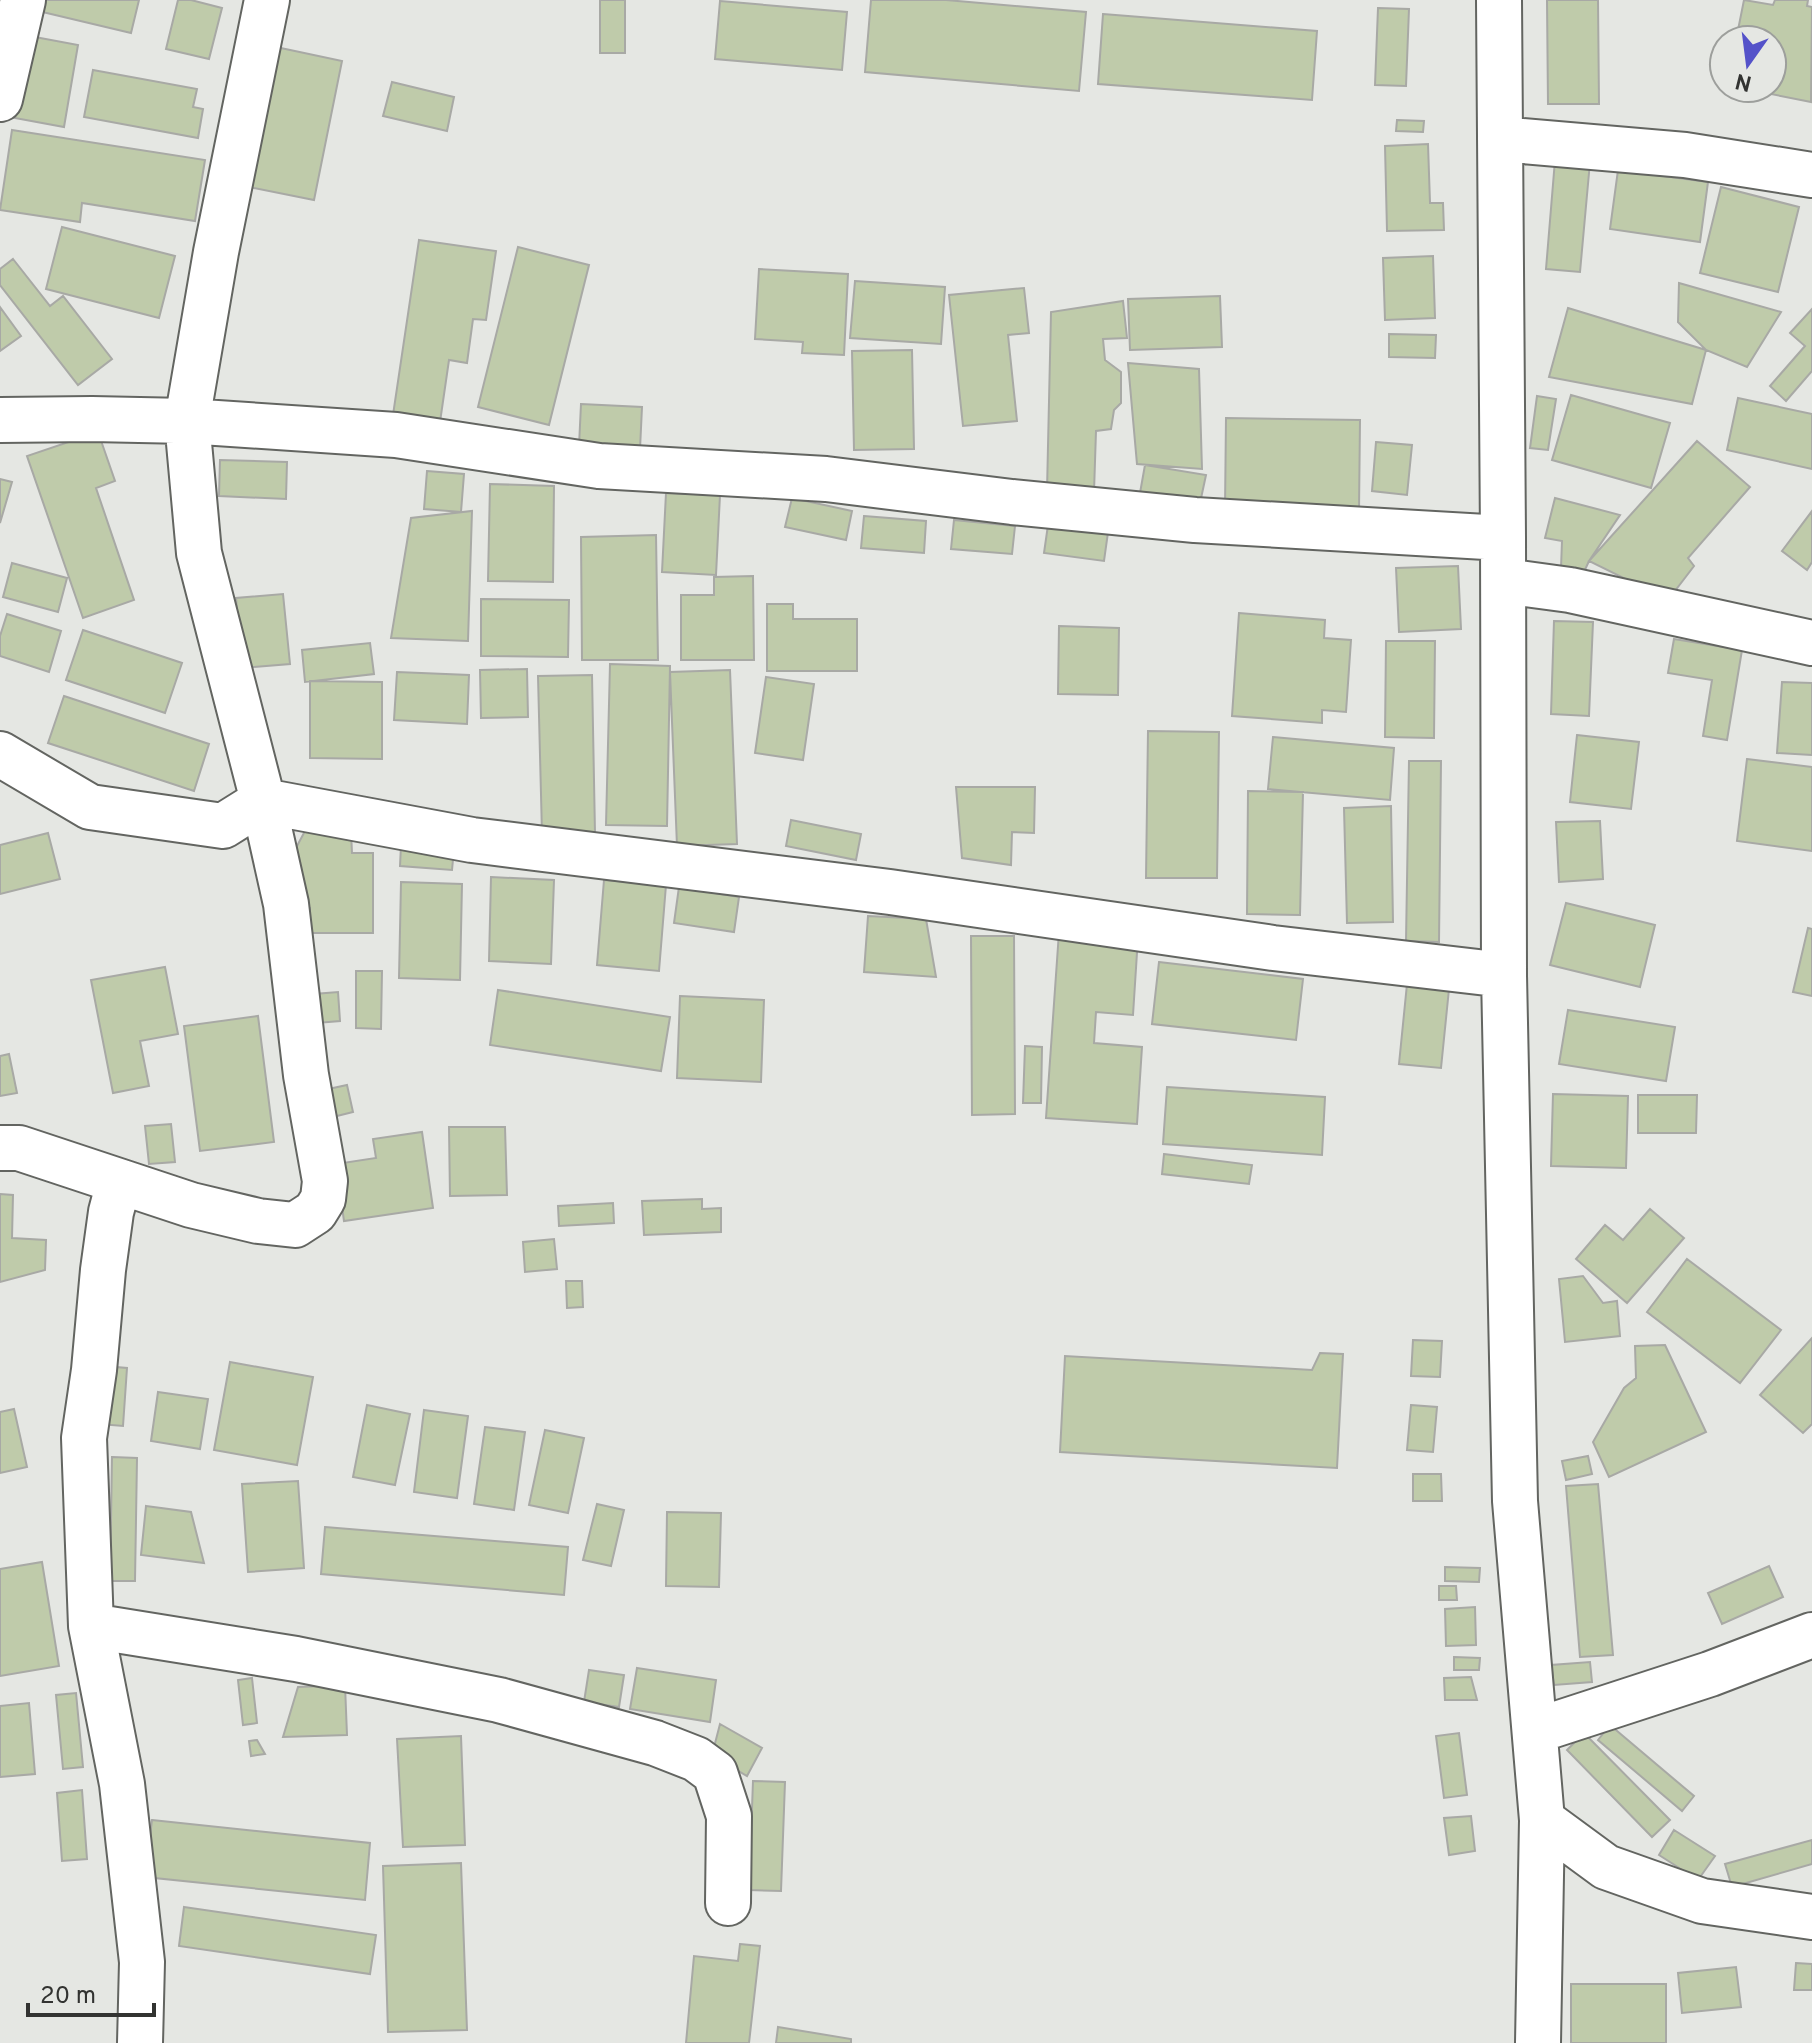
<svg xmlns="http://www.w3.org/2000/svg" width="1812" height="2043" viewBox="0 0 1812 2043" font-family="Overpass,sans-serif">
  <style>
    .building { fill: #bfcbaa; stroke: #a8a9a5; stroke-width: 2 }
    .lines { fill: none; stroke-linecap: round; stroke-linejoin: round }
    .minor-casing { stroke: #636561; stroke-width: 48 }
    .minor { stroke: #fff; stroke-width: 44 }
  </style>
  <rect width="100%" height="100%" fill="#e5e7e3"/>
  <path class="building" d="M36 0H139L131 33 34 10Z
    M178 0H191L222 8 209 59 166 49Z
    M600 0H625V53H600Z
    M871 0H946L1086 12 1079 91 865 72Z
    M1547 0H1598L1599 104H1548Z
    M1744 0 1773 5 1775 0H1808L1807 6 1812 7 1811 102 1741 88H1772V40H1736Z
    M720 1 847 12 842 70 715 59Z
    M1378 8 1409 9 1406 86 1375 85Z
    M1103 14 1317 31 1312 100 1098 84Z
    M19 34 78 45 64 127 4 116Z
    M262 44 342 61 314 200 234 184Z
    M93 70 197 89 193 107 203 109 198 138 84 117Z
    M392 82 454 97 447 131 383 116Z
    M1397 120 1424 121 1423 132 1396 131Z
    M12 130 205 160 195 221 82 203 80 222 0 210Z
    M1428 144 1430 203H1443L1444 230 1387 231 1385 146Z
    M1555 160 1590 162 1580 272 1546 269Z
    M1618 170 1708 182 1700 242 1610 229Z
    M1721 187 1799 207 1778 292 1700 273Z
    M62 227 175 256 159 318 46 289Z
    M419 240 496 251 486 320 473 319 467 363 449 360 440 422 393 415Z
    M518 247 589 265 549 425 478 407Z
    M1433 256 1435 318 1385 320 1383 258Z
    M13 259 50 306 63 296 112 359 78 385 0 285V269Z
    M759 269 848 274 844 355 802 353 803 342 755 339Z
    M855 281 945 287 941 344 850 338Z
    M1679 283 1781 312 1747 367 1706 350 1678 322Z
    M1024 288 1029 333 1008 335 1017 421 963 426 949 295Z
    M1220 296 1222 347 1130 350 1128 299Z
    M1123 301 1127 338 1103 339 1105 360 1121 372V403L1114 410 1111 429 1096 431 1094 492 1047 491 1051 312Z
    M0 307 21 336 0 351Z
    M1568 308 1706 350 1692 404 1549 377Z
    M1812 309V371L1786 401 1770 386 1805 346 1790 333Z
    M1389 334 1436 335 1435 358 1389 357Z
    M912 350 914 449 854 450 852 351Z
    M1128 363 1199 369 1202 469 1137 464Z
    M1571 395 1670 423 1651 488 1552 460Z
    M1537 396 1556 399 1548 450 1530 448Z
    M1738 398 1812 414V469L1727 450Z
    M581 404 642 407 640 449 579 446Z
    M1226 418 1360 420 1359 511 1225 509Z
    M98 432 115 481 96 488 134 600 83 618 27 456Z
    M1697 441 1750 487 1688 558 1694 566 1668 600 1589 561Z
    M1376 442 1412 445 1407 495 1372 491Z
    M220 460 287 462 286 499 219 496Z
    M1145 465 1206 475 1200 503 1140 493Z
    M427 471 464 474 461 512 424 509Z
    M0 479 12 482 0 523Z
    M490 484 554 486 553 582 488 581Z
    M666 493 720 495 716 575 662 572Z
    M792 498 852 511 846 540 785 527Z
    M1555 498 1620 515 1589 561 1583 574 1561 568 1562 541 1545 538Z
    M472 511 468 641 391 638 411 518Z
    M1050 511 1110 518 1104 561 1044 553Z
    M1812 511V562L1807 570 1782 551Z
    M864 516 926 521 924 553 861 548Z
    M954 520 1015 526 1012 554 951 549Z
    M656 535 658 660H582L581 537Z
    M12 563 67 578 58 612 3 597Z
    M1458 566 1461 629 1399 632 1396 568Z
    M753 576 754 660H681V595H714V577Z
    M283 594 290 664 242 668 236 598Z
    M481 599 569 600 568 657 481 656Z
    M767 604H793V619H857V671H767Z
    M1239 613 1325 620 1324 638 1351 640 1346 712 1322 710V723L1232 716Z
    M7 614 61 631 49 672 0 656V636Z
    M1554 621 1593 622 1589 716 1551 714Z
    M1059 626 1119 628 1118 695 1058 694Z
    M83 630 182 663 165 713 66 680Z
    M1674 639 1742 650 1727 740 1703 736 1712 680 1668 673Z
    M1386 641H1435L1434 738 1385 737Z
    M370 643 374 674 305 682 302 650Z
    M610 664 670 666 667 826 606 825Z
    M527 669 528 717 481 718 480 670Z
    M730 670 737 844 677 846 670 672Z
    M397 672 469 675 467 724 394 720Z
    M592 675 595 833 542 834 538 676Z
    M766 677 814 684 803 760 755 753Z
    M310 681 382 682V759L310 758Z
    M1782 682 1812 683V755L1777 753Z
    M64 696 209 744 194 791 48 743Z
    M1148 731 1219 732 1217 878H1146Z
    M1577 735 1639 742 1631 809 1570 802Z
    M1273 737 1394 748 1390 800 1268 789Z
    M1747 759 1812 767V851L1737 841Z
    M1409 761H1441L1439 942 1406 941Z
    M956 787H1035L1034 833 1012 832 1011 865 962 858Z
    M1248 791 1303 792 1300 915 1247 914Z
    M1391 806 1393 922 1347 923 1344 808Z
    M791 820 861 834 856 860 786 846Z
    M1600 821 1603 879 1559 882 1556 822Z
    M305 831H351L352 853H373V933H310V908L296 899 297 846Z
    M48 833 60 879 0 894V845Z
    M401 845 454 849 452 870 400 866Z
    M491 877 554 880 551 964 489 961Z
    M604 880 666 885 659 971 597 965Z
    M401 882 462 884 460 980 399 978Z
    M679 887 739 897 734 932 674 923Z
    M1566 903 1655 925 1640 987 1550 965Z
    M868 916 926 919 936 977 864 972Z
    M1808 928 1812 929V996L1793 992Z
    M1059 932 1138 937 1133 1015 1096 1012 1094 1043 1142 1047 1137 1124 1046 1118Z
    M971 936H1014L1015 1114 972 1115Z
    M1159 962 1303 979 1296 1040 1152 1024Z
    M165 967 178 1034 140 1041 149 1086 113 1093 91 980Z
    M356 971H382L381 1029 356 1028Z
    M1407 984 1449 989 1441 1068 1399 1064Z
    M498 990 670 1017 661 1071 490 1045Z
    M338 992 340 1021 317 1023 314 994Z
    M680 996 764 1000 761 1082 677 1078Z
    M1568 1010 1675 1027 1666 1081 1559 1064Z
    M258 1016 274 1142 200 1151 184 1026Z
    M1025 1046 1042 1047 1041 1103H1023Z
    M9 1054 17 1093 0 1096V1056Z
    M347 1085 353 1112 325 1119 319 1091Z
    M1167 1087 1325 1097 1322 1155 1163 1144Z
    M1553 1094 1628 1096 1626 1168 1551 1166Z
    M1638 1095H1697L1696 1133H1638Z
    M171 1124 175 1162 149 1164 145 1126Z
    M449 1127H505L507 1195 450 1196Z
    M422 1132 433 1208 344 1221 336 1164 376 1158 373 1139Z
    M1164 1154 1252 1165 1249 1184 1162 1174Z
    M0 1194 13 1195 12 1238 46 1240 45 1270 0 1282Z
    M702 1199V1209L721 1208V1232L644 1235 642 1201Z
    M613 1203 614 1223 559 1226 558 1206Z
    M1650 1209 1684 1238 1627 1303 1576 1259 1605 1225 1623 1240Z
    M554 1239 557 1269 525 1272 523 1242Z
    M1687 1259 1781 1330 1740 1383 1647 1312Z
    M1583 1276 1603 1303 1617 1301 1620 1336 1565 1342 1559 1279Z
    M566 1281H582L583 1307 567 1308Z
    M1812 1338V1424L1803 1433 1760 1395Z
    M1413 1340 1442 1341 1440 1377 1411 1376Z
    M1665 1345 1706 1432 1609 1477 1593 1442 1624 1388 1636 1378 1635 1346Z
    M1320 1353 1343 1354 1337 1468 1060 1452 1065 1356 1312 1370Z
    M230 1362 313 1377 297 1465 214 1450Z
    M104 1366 127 1368 123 1426 100 1424Z
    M158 1392 208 1399 200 1449 151 1441Z
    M367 1405 410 1414 395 1485 353 1477Z
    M1411 1405 1437 1407 1433 1452 1407 1450Z
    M14 1409 27 1467 0 1473V1412Z
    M424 1410 468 1416 457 1498 414 1492Z
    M485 1427 525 1432 514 1510 474 1504Z
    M545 1430 584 1438 568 1513 529 1505Z
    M1588 1456 1592 1474 1566 1480 1562 1461Z
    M112 1457 137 1458 135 1581H110Z
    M1413 1474H1441L1442 1501H1413Z
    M298 1481 304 1568 248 1572 242 1484Z
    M1598 1484 1613 1655 1580 1657 1566 1486Z
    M597 1504 624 1510 611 1566 583 1560Z
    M146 1506 191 1512 204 1563 141 1555Z
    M667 1512 721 1513 719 1587 666 1586Z
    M325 1527 568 1547 564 1595 321 1574Z
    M42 1562 59 1666 0 1676V1569Z
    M1769 1566 1783 1597 1722 1624 1708 1593Z
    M1445 1567 1480 1568 1479 1582 1445 1581Z
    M1439 1586H1456L1457 1600H1439Z
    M1475 1607 1476 1645 1446 1646 1445 1609Z
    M1454 1657 1480 1658 1479 1670H1454Z
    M1590 1662 1592 1682 1554 1685 1551 1665Z
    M637 1668 716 1680 710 1722 630 1709Z
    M589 1670 624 1675 619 1707 584 1702Z
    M1471 1677 1477 1700H1445L1444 1678Z
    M252 1678 257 1723 243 1725 238 1680Z
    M345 1685 347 1735 283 1737 298 1687Z
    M76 1693 83 1767 63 1769 56 1695Z
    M29 1703 35 1774 0 1777V1706Z
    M720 1724 762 1748 747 1776 712 1755Z
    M1610 1725 1694 1796 1682 1811 1598 1740Z
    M1459 1733 1467 1795 1444 1798 1436 1736Z
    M1584 1733 1670 1820 1652 1837 1567 1750Z
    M461 1736 465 1845 403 1847 397 1739Z
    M257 1740 265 1754 251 1756 249 1741Z
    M753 1781 785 1782 781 1891 749 1890Z
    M82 1790 87 1859 62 1861 57 1793Z
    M1471 1816 1475 1851 1449 1855 1444 1818Z
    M152 1820 370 1843 365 1900 145 1877Z
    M1674 1830 1715 1856 1698 1880 1659 1855Z
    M1812 1840V1864L1732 1887 1725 1864Z
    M461 1863 467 2030 388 2032 383 1866Z
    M184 1907 376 1935 370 1974 179 1946Z
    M740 1944 760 1946 749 2043H686L694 1956 738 1961Z
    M1796 1963 1812 1964V1990H1794Z
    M1736 1967 1741 2007 1682 2013 1678 1973Z
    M1571 1984H1666V2043H1571Z
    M778 2027 851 2039V2043H776Z"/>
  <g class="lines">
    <defs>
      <path id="minor" d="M1499 0 1503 538 1504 975 1515 1501 1542 1820 1538 2043
        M0 99 23 0
        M1500 139 1685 155 1812 175
        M0 420 92 419 187 421 396 435 599 466 826 479 1012 502 1195 520 1503 538
        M1504 581 1570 590 1812 643
        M0 754 90 807 223 826 263 801 472 840 890 892 1273 948 1504 975
        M0 1148H19L191 1205 258 1221 295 1225 315 1212 323 1199 325 1181 306 1075 286 904 263 801 199 553 187 421 216 252 267 0
        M119 1182 111 1212 103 1270 94 1370 84 1438 91 1626 122 1784 142 1962 140 2043
        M91 1626 296 1659 499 1700 655 1743 696 1759 715 1773 729 1816 728 1903
        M1535 1731 1710 1674 1812 1635
        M1542 1820 1606 1867 1702 1901 1812 1917"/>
    </defs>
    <use href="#minor" class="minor-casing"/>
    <use href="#minor" class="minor"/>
  </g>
  <g transform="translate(1748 64) rotate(194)"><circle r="38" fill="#e5e7e3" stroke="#9d9f9c" stroke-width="2"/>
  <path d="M0-6L14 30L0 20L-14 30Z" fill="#5452c9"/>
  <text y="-12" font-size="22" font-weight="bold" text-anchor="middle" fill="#323331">N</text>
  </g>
  <path d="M28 2003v12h126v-12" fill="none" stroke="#323331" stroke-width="4"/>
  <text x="40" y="2003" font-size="24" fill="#323331" stroke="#e5e7e3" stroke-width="6" paint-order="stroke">20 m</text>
</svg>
